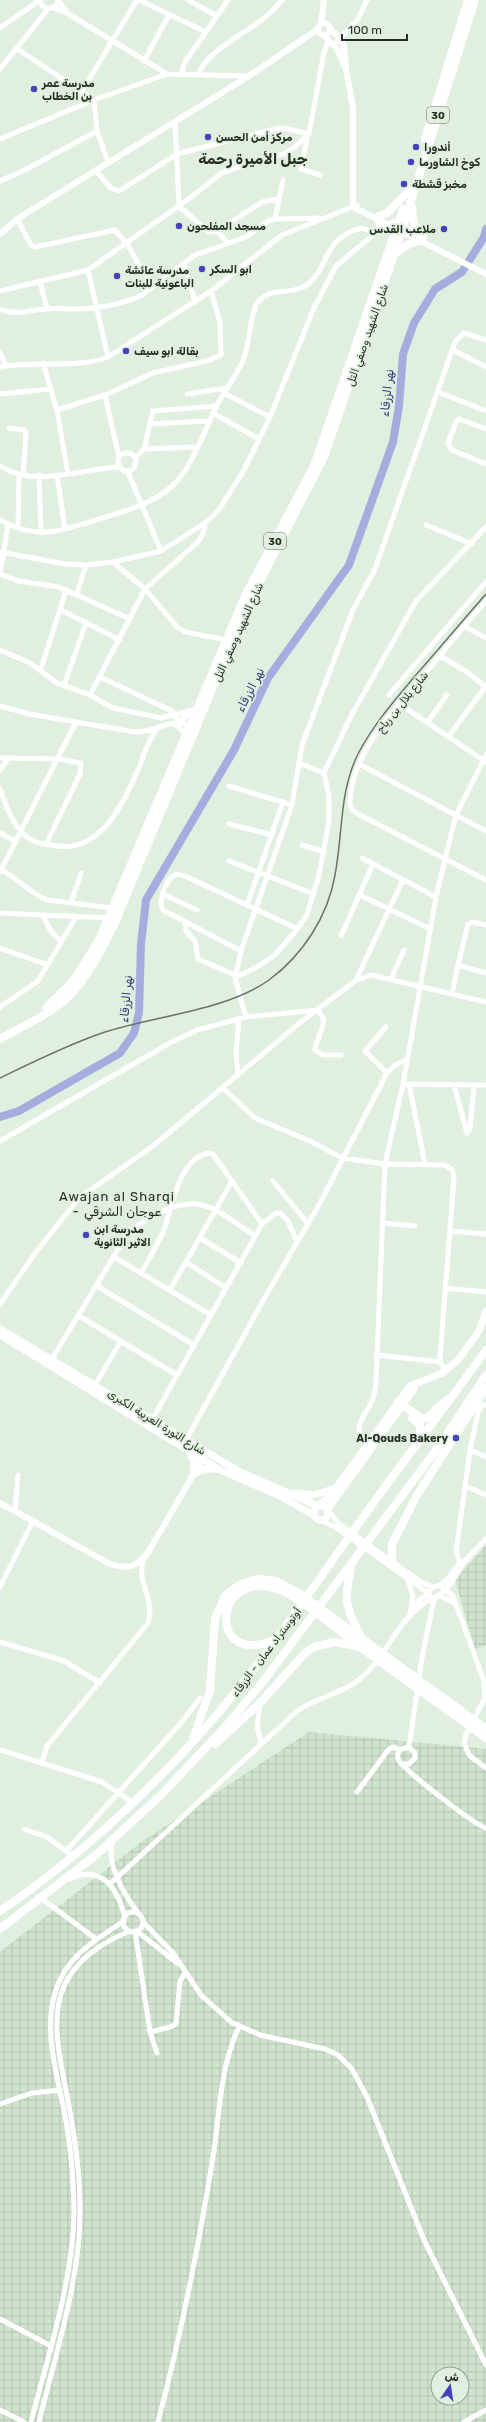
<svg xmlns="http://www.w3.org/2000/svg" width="486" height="2422" viewBox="0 0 486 2422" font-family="Rubik,Cairo,sans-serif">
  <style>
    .industrial { fill: url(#industrial-grid); fill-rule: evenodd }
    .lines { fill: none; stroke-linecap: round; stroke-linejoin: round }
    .river { stroke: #a4adde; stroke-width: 8 }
    .minor { stroke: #fff; stroke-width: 5 }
    .tertiary { stroke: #fff; stroke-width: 6 }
    .secondary { stroke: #fff; stroke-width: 7 }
    .primary { stroke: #fff; stroke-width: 8 }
    .trunk { stroke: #fff; stroke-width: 8 }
    .rail { stroke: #6b736a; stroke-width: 1.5 }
    .poi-dot { fill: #4443b8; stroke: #e0efdf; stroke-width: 1.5 }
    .labels { text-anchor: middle; stroke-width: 3.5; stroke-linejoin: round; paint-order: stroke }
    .shield { fill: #e0efdf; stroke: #5f675e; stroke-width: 1 }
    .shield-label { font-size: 10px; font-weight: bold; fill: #282d27 }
    .poi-label { font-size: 11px; font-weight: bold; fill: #282d27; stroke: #e0efdf; text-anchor: start }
    .street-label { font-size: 11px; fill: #282d27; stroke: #e0efdf }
    .water-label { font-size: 12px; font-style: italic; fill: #343975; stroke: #e0efdf }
    .quarter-label { font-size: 13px; letter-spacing: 1px; fill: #282d27; stroke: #e0efdf }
    .district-label { font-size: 15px; font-weight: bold; fill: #282d27; stroke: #e0efdf }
  </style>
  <defs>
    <pattern id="industrial-grid" width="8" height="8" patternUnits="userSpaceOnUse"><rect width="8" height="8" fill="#d0e3ce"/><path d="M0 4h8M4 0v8" fill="none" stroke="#b3c3b1"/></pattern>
  </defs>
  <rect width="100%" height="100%" fill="#e0efdf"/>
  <path class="industrial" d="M486 1545V1645L475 1649 455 1580Z
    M309 1732 486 1749V2422H0V1952L140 1843ZM438 2374H462V2398H438Z"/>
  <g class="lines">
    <path class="river" d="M0 1117 19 1111 120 1053 134 1033 139 1013 141 944 146 900 234 750 268 678 349 565 393 442 399 406 403 354 414 323 435 289 462 272 484 237 486 229"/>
    <path class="minor" d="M40 0 42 6 48 9 57 5 58 0
      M139 0 206 32
      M188 0 217 16
      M59 1 67 13
      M53 8 67 13 167 74 249 76
      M0 28 40 0
      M334 45 358 19 367 0
      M16 48 94 100 97 131 108 162
      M144 61 169 15
      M0 69 48 9
      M181 75 185 62 228 0
      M199 75C202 55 244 33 259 22 268 16 275 8 282 0
      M82 91 137 0
      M175 122 179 206 209 232 217 231 228 243
      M307 138 301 169 320 175
      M0 139 94 100 167 74
      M95 170 111 188 119 191 177 154 275 129 284 128 309 134
      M0 181 25 170 97 131
      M17 219 31 245 35 247 115 230 127 244 152 287
      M275 219 283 180
      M217 231 262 202 279 199
      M184 263 195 302
      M88 270 108 357
      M40 282 47 308
      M0 291 88 270 190 198 223 172 286 153 296 146 309 134 324 52 329 40
      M0 309C15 316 30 310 45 309 55 308 66 309 76 309 97 309 124 304 142 295L195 255 246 237 268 221 275 219 319 218
      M453 350 486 367
      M0 353 6 365
      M43 363 57 410 68 474
      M0 367C35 360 76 369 108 357L211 291 282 235 357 205
      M438 392 486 411
      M224 393 270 417
      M0 394 51 389
      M187 394 227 388
      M105 395 119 457
      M57 410 105 395 153 373 207 361 221 355 220 322 211 291
      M213 413 259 439
      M149 424 210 421
      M9 428 24 430 26 433 23 475
      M486 429 459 419 456 422 448 443 452 450 486 464
      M144 449 197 447
      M118 462a9 9 0 1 1 18 0a9 9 0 1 1-18 0Z
      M136 457 144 449 153 411 217 406
      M0 466C35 488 81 469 119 467
      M128 472 161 551
      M39 475 41 533
      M57 475 65 529
      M0 520C37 540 56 532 93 521 125 511 165 502 184 472 197 453 206 428 216 407 225 389 237 376 244 358 250 343 250 312 258 302 269 286 294 296 308 284 331 265 322 238 362 228L376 233
      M426 525 472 544
      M18 528 19 475
      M0 552 65 564 86 565 113 562 161 551 205 523 218 511 243 472 270 417 314 308 336 266 380 229 393 222
      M113 562 145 589 178 628 186 632 226 640
      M0 574 18 581 59 587 130 619
      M0 574 8 525
      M77 593 86 565
      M486 601C465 625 445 649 425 674 395 709 350 754 350 804L352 810 358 814 486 880
      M61 610 120 640
      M464 626 486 638
      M0 650 30 663 57 683 90 695 113 708 161 718 193 710
      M440 656 467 672 486 687
      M41 669 66 590
      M100 677 172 711 179 722 191 712
      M64 685 86 623
      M90 695 145 589 199 541 204 531 205 523
      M389 695 486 582
      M398 703 486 762
      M0 706 29 714 135 732C158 733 169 715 192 727
      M173 723 181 729 186 737
      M427 723 447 695
      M448 737 486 686
      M0 758 59 759 81 763 80 774 46 844
      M299 763 302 745 353 610 375 569 455 342 464 333 486 340
      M359 764 486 831
      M0 770 9 758
      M324 773 299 763 292 805 241 951 235 978 257 967 275 955 294 933 307 915 319 875 329 821V796L324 773 351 716 416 601 486 527
      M229 786 292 805
      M0 789C7 808 15 833 34 841 40 844 47 844 52 845 99 856 122 806 138 770 145 754 147 740 159 727
      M229 824 272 835
      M0 833 15 841
      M302 845 324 852
      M362 858 436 897
      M229 861 314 894
      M0 868 37 895 47 900 113 908
      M0 872 76 722
      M163 894 197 910
      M360 895 430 929
      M71 903 81 873
      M247 905 283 802
      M0 913 110 918
      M43 916 51 931 61 942
      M185 921 186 931 195 941 198 959 235 975
      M486 925 473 922 468 924 458 965 486 973
      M341 936 373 864
      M0 948 48 965
      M241 951 163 910C157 901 167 876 178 874L187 877 298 929
      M235 978 246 1017
      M391 979 404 950
      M356 980 403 880
      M452 994 458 965
      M0 1007 38 981 76 917
      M386 1027 365 1051 387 1073
      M238 1075 236 1053 239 1018
      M403 1084 486 1085
      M409 1084 425 1164
      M454 1085 467 1133 470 1129 474 1085
      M223 1088 255 1118 310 1141 342 1158 385 1164 444 1165 452 1169 454 1178 440 1357V1363L446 1370
      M0 1141 168 1044 197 1030 246 1017 317 1010C332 1021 316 1036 315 1050L323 1055H341
      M273 1181 308 1224
      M383 1223 415 1226
      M262 1224 276 1213H280L288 1221 297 1242
      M451 1231 486 1234
      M200 1238 241 1263
      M114 1257 211 1315
      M186 1262 226 1288
      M141 1273C149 1259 157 1246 163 1232 172 1209 178 1158 209 1153L213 1154 262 1224 152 1420
      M97 1286 194 1345
      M445 1288 486 1292
      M170 1290 232 1181
      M0 1304 36 1252 79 1198 153 1146 302 1021 355 981 371 975 486 1002
      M79 1316 177 1375
      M378 1355 440 1362
      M52 1359 126 1236C134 1226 145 1221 156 1215 201 1190 217 1211 255 1236
      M95 1385 121 1341
      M186 1440 264 1299 320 1203 387 1073 395 1065 408 1059
      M368 1441C350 1429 363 1419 370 1405 374 1397 376 1389 376 1380L385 1164 403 1084 436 897 445 859 456 815 486 755
      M470 1450 486 1457
      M465 1486 486 1495
      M328 1510 339 1524 421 1582 433 1587
      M15 1511 18 1475
      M321 1520 335 1527 428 1593
      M463 1563 459 1560 456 1552 470 1450 478 1413 481 1407 486 1404
      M408 1580 413 1596 410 1615
      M440 1585 447 1580 457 1566 463 1563 486 1539
      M0 1587 33 1521
      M444 1589 451 1584 463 1563
      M444 1591 434 1599 428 1594 431 1588 440 1585 453 1596 484 1681 485 1698 466 1734 464 1743 469 1755 486 1768
      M440 1596 455 1603
      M414 1609 419 1600 428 1594
      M0 1642 64 1661 100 1683
      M260 1705 257 1726 261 1743
      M409 1747 422 1658 434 1599
      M0 1750 102 1782 132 1802
      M42 1762 47 1746 148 1623C156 1598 135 1584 144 1558
      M403 1764H409L415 1758V1753L409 1747 399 1750C398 1753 397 1756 398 1759 402 1769 475 1825 486 1828
      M357 1792 389 1749 394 1747 399 1750
      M24 1829 47 1837 72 1855
      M113 1841C104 1861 126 1898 139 1914
      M67 1850 180 1724 200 1698
      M69 1879C102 1864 117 1888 125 1917
      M110 1884 297 1711C317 1697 342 1694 360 1679 388 1656 399 1614 432 1599
      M41 1898 96 1939
      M123 1922a10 10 0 1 1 20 0a10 10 0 1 1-20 0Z
      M143 1922 173 1953 201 1995 231 2022 260 2035 325 2049 338 2055 352 2069 367 2097 424 2240 486 2365
      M135 1931 150 2032 157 2053
      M137 1931 177 1963
      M150 2032 170 2027 176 2024 180 1981 185 1973
      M0 2104 32 2093 60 2090
      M0 2319 51 2346
      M0 2410 24 2422
      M31 2422C48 2355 75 2275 74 2206 73 2176 71 2145 65 2116 58 2077 43 2032 55 1993 65 1957 94 1941 124 1921
      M39 2422C55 2355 81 2278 80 2209 80 2173 75 2137 68 2101 62 2067 51 2028 61 1994 72 1961 101 1943 130 1931
      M158 2422C180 2339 197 2254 211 2169 220 2122 218 2071 239 2027
      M464 2422 486 2410"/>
    <path class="tertiary" d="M318 29a6 6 0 1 1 12 0a6 6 0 1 1-12 0Z
      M321 24 324 0
      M330 29 341 39 344 46 346 69 353 108V207L486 274
      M324 35 337 49 344 65
      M377 218 380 229
      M401 225 421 236
      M0 234 17 219 249 76 318 29
      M0 1503 110 1564C128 1570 138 1567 149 1551L204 1456"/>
    <path class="secondary" d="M0 1329 240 1472 318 1506
      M0 1335 220 1470 276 1494 314 1515
      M189 1452 194 1462V1474
      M194 1474 204 1469H216
      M294 1493 314 1495 336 1488
      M319 1505 330 1496 410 1386 442 1373 458 1360 479 1331 486 1311
      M314 1513a7 7 0 1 1 14 0a7 7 0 1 1-14 0Z
      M328 1509 414 1389"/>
    <path class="primary" d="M425 139 468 0
      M412 207 413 221 423 237
      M379 216 387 213 410 190
      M395 254 409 244 422 240
      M47 1007 74 980 98 942 245 596 314 466 403 209
      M0 1039C21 1027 45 1017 64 1001 88 979 103 947 117 918L245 610 324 457 394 255 475 0
      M392 1561V1544L417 1495 486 1388"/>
    <path class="trunk" d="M398 1402 423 1419C434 1416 439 1402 451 1398
      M412 1418 420 1425V1441
      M351 1566C345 1599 343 1603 360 1634
      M277 1639C207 1670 212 1571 274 1588 298 1594 337 1629 357 1645
      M193 1738 210 1691 215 1619 225 1596 239 1585 257 1579 276 1581 299 1593 486 1729
      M215 1744 261 1702 305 1653 314 1647 334 1642 360 1647 486 1738
      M0 1911C85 1854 174 1769 238 1689 283 1633 322 1574 364 1516 404 1460 446 1406 486 1350
      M0 1929 97 1854 162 1794 225 1727 265 1679 439 1446 486 1375"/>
    <path class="rail" d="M0 1078C33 1062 67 1045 102 1033 153 1016 226 1011 269 980 303 955 328 916 335 875 343 834 339 792 358 754 373 725 394 701 415 676 439 649 462 621 486 594"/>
  </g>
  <g class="poi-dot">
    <circle cx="34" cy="89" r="4"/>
    <circle cx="208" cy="137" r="4"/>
    <circle cx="416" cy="147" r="4"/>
    <circle cx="411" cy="162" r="4"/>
    <circle cx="404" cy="184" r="4"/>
    <circle cx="179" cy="226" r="4"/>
    <circle cx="444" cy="229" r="4"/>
    <circle cx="202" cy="269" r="4"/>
    <circle cx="117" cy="276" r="4"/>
    <circle cx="126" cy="351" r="4"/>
    <circle cx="86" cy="1235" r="4"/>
    <circle cx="456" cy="1438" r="4"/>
  </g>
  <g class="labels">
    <g class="shield">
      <rect x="427" y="107" width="22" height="16" rx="3"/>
      <rect x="264" y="533" width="22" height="16" rx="3"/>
    </g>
    <g class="shield-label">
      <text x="438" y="119">30</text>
      <text x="275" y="545">30</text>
    </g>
    <g class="poi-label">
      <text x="42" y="87">مدرسة عمر<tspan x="42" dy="13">بن الخطاب</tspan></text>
      <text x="216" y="141">مركز أمن الحسن</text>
      <text x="424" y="151">أندورا</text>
      <text x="419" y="166">كوخ الشاورما</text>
      <text x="412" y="188">مخبز قشطة</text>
      <text x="187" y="230">مسجد المفلحون</text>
      <text x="436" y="233" text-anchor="end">ملاعب القدس</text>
      <text x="210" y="273">ابو السكر</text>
      <text x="125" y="274">مدرسة عائشة<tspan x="125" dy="13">الباعونية للبنات</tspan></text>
      <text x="134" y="355">بقالة ابو سيف</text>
      <text x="94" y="1233">مدرسة ابن<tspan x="94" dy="13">الاثير الثانوية</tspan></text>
      <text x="448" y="1442" text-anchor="end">Al-Qouds Bakery</text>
    </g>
    <g class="street-label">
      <text transform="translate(367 335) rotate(-71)" y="4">شارع الشهيد وصفي التل</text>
      <text transform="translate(238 632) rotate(-66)" y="4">شارع الشهيد وصفي التل</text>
      <text transform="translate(402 702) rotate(-51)" y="4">شارع بلال بن رباح</text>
      <text transform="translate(157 1422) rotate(32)" y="4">شارع الثورة العربية الكبرى</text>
      <text transform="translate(266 1652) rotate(-53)" y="4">أوتوستراد عمان - الزرقاء</text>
    </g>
    <g class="water-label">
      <text transform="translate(387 393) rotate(-84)" y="4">نهر الزرقاء</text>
      <text transform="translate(250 690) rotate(-63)" y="4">نهر الزرقاء</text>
      <text transform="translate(126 999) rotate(-85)" y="4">نهر الزرقاء</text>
    </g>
    <g class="quarter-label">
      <text x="117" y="1201">Awajan al Sharqi<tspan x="117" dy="15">- عوجان الشرقي</tspan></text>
    </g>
    <g class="district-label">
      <text x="253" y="164">جبل الأميرة رحمة</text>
    </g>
  </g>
  <g transform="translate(450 2386) rotate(13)"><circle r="19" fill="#e0efdf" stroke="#96a195"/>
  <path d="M0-3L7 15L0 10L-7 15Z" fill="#4443b8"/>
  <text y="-6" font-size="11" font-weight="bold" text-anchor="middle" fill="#282d27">ش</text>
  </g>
  <path d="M342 34v6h65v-6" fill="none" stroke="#282d27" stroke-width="2"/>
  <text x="348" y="34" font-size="12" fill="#282d27" stroke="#e0efdf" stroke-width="3" paint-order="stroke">100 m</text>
</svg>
